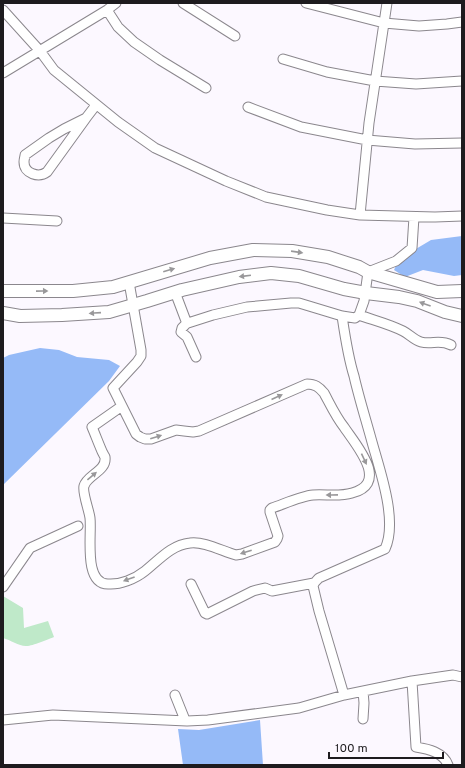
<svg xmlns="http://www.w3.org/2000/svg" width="465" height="768" viewBox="0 0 465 768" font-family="Overpass,sans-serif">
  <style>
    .green { fill: #bfe9c9 }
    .water { fill: #95baf7 }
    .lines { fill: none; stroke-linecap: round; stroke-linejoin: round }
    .street-casing { stroke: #8b878d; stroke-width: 11 }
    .secondary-casing { stroke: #8b878d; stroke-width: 14 }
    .street { stroke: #fff; stroke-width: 9 }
    .secondary { stroke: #fff; stroke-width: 12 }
    .oneway { fill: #99989a }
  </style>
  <rect width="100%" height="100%" fill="#fcf8ff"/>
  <path class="green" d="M3 596 23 608 24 628 48 621 54 637C49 639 32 646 27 646 20 647 11 640 3 638Z"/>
  <path class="water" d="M462 236V275L454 276 423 270 405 277 394 270 399 259 431 240Z
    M40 348 59 350 77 357 109 360 120 366 109 381 3 485V358L9 355Z
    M260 720 263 765H183L178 729 199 730Z"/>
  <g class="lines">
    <defs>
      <path id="street" d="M183 3 235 36
        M306 3 384 23 419 26 447 24 462 22
        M3 10 40 51 54 70 118 122 155 148 226 181 266 197 327 210 360 215 435 217 462 216
        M107 10 118 27 134 42 160 60 206 88
        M283 59 327 72 375 81 416 84 462 81
        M3 73 107 10 116 3
        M248 107 301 127 367 140 415 144 462 143
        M86 118 47 172C39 178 24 174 24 162 24 159 25 157 25 155L49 138 64 129 86 118 96 105
        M360 215 369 123 387 3
        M3 218 57 221
        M175 292 186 321 188 323 213 315 247 307 291 303H299L342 316 355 318 359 315 364 301 368 272 396 261 412 248 414 217
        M359 315C373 320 389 324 403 331 409 334 414 340 421 342 432 345 439 339 451 345
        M342 316C345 336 348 357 354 376 359 398 366 420 372 442 380 471 398 521 385 549L319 578C316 581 314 582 313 586L319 611 344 695
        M187 323 182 328 181 332 187 337 196 357
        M122 406 92 427C95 434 98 442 101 449 102 452 104 455 105 457 107 471 87 475 84 486 82 492 89 510 90 518 92 534 83 584 108 584 120 585 135 579 145 571 159 560 171 545 190 543 204 541 222 551 236 555L242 554 275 542 277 539 278 536 270 512V510L272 508C284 504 301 496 313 495 326 494 339 497 352 493 390 483 356 445 344 427 336 417 330 404 324 393 319 387 315 384 307 384L199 431 193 432 184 431 176 430 151 439H145L140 437 136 434 113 388 137 362 141 356V350L129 282
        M191 584 205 613 207 614 253 591 265 588 272 591 314 583
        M3 587 30 548 78 526
        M412 681 416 747C428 749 443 752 448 765
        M363 691 364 703 363 719
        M175 695 185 720
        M3 720 53 715 187 721 208 720 299 708 344 695 412 681 453 675 462 677"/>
      <path id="secondary" d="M3 291H73L113 287 210 258 253 250 292 251 328 257 359 267 368 272 437 292 462 291
        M3 313 20 316 62 315 109 312 147 301 182 290 239 277 271 273 299 276 344 289 366 293 399 297 417 301 445 312 462 316"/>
    </defs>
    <use href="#street" class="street-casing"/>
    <use href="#secondary" class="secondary-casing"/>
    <use href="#street" class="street"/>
    <use href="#secondary" class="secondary"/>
  </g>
  <defs><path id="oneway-solid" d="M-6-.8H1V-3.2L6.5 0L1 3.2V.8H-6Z"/></defs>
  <g class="oneway">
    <use href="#oneway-solid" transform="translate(297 252) rotate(8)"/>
    <use href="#oneway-solid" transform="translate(169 270) rotate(-16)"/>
    <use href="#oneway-solid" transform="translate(245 276) rotate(173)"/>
    <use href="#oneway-solid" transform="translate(42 291) rotate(-1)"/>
    <use href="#oneway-solid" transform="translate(425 304) rotate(-160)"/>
    <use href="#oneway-solid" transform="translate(95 313) rotate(176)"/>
    <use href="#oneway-solid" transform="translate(277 397) rotate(-24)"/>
    <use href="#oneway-solid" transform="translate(156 437) rotate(-17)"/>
    <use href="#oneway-solid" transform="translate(364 459) rotate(65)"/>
    <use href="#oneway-solid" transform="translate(92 476) rotate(-40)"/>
    <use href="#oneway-solid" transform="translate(332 495) rotate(179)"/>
    <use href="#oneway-solid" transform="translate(246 552) rotate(162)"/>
    <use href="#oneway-solid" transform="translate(129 579) rotate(160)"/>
  </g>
  <rect width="465" height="768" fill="none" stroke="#1d1b1e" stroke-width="8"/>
  <path d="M329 752v6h114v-6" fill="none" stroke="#1d1b1e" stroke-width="2"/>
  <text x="335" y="752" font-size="12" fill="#1d1b1e" stroke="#fcf8ff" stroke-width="3" paint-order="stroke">100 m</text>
</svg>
